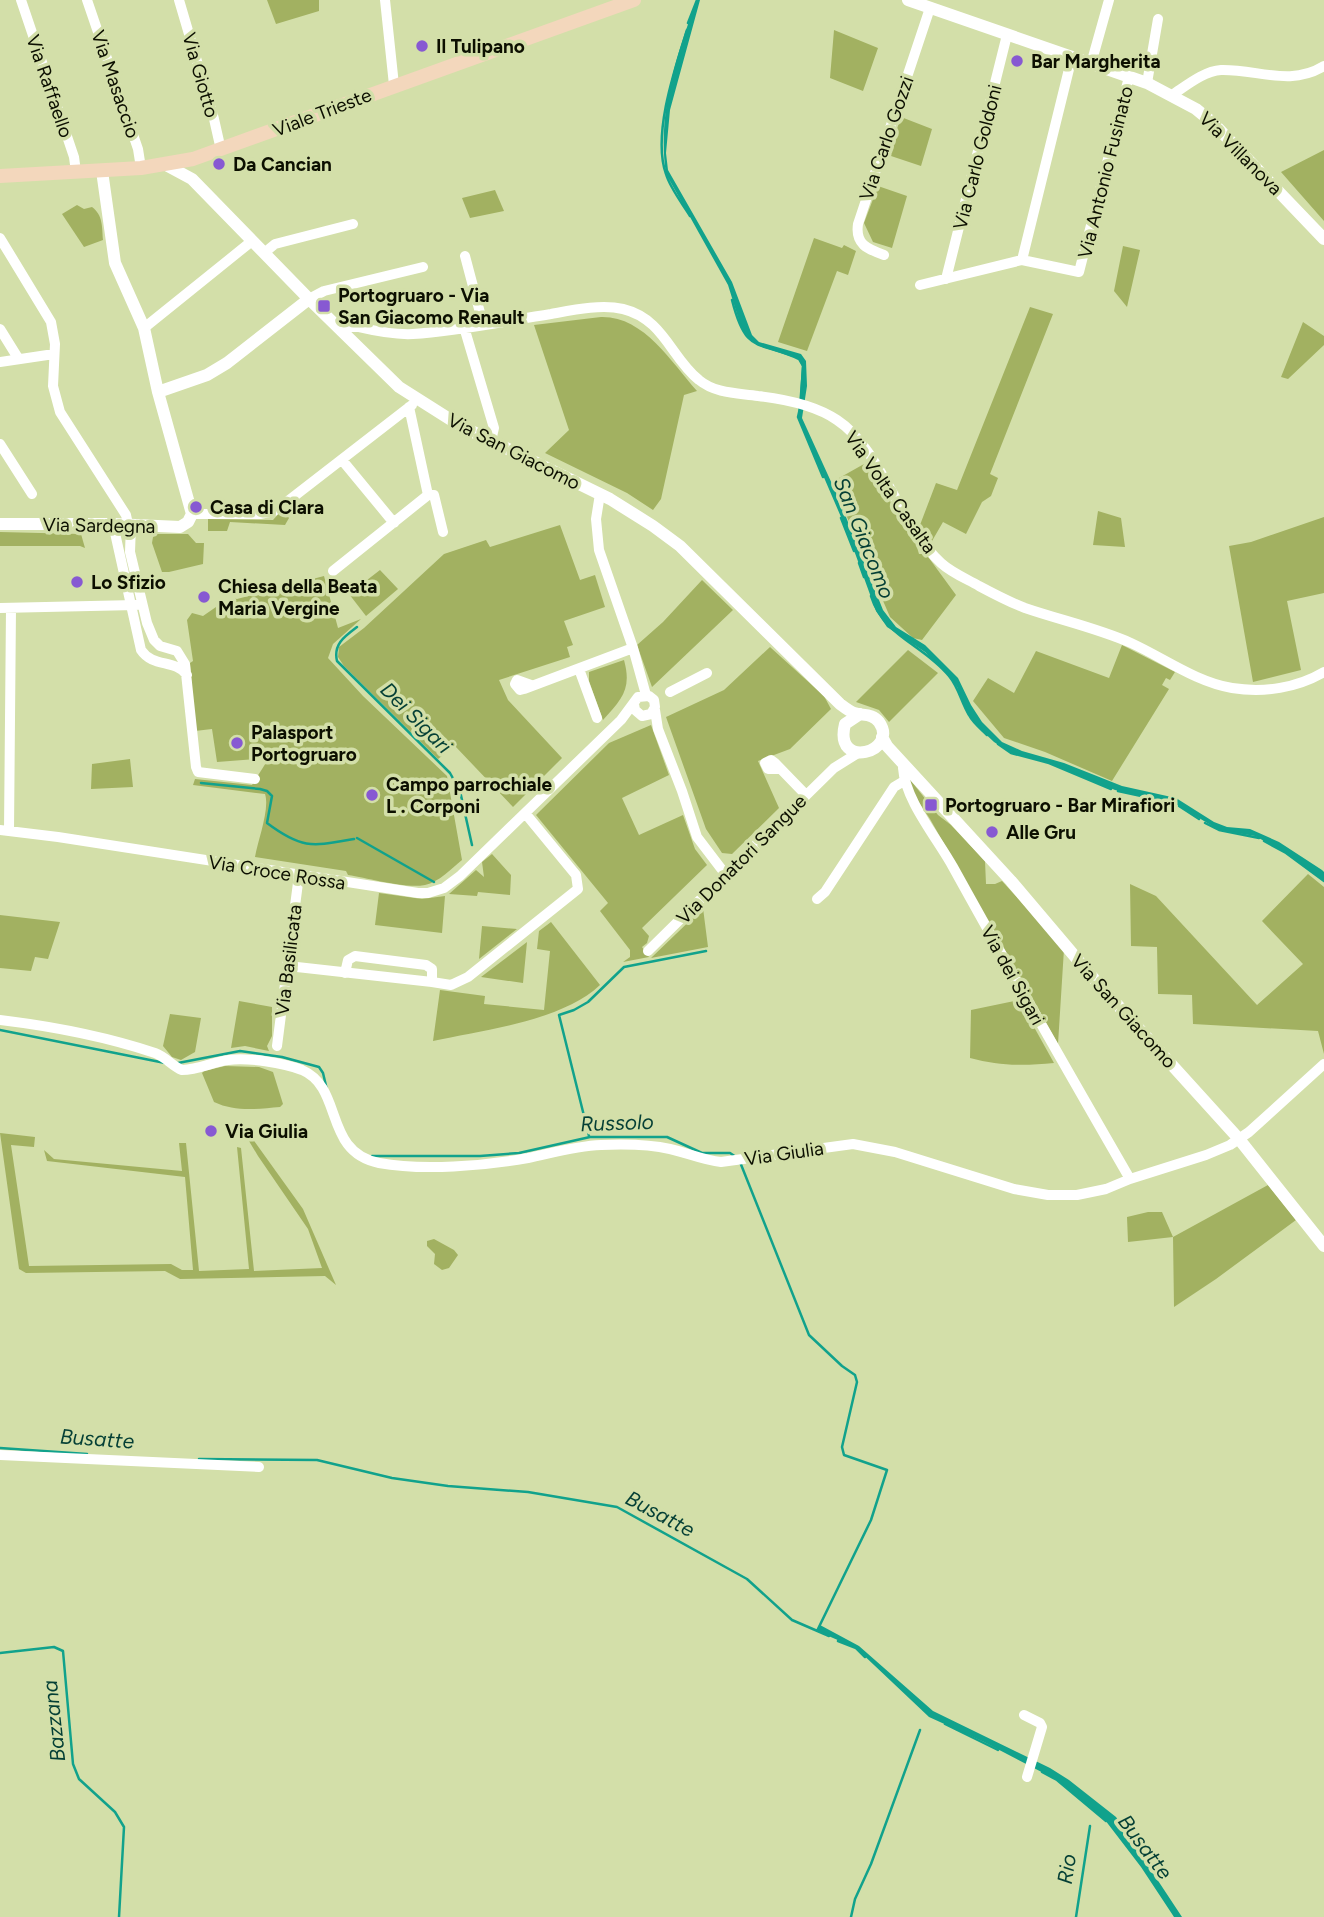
<svg xmlns="http://www.w3.org/2000/svg" width="1324" height="1917" viewBox="0 0 1324 1917" font-family="Figtree,sans-serif">
  <style>
    .green { fill: #a2b161 }
    .water { fill: #11a28c }
    .lines { fill: none; stroke-linecap: round; stroke-linejoin: round }
    .stream { stroke: #11a28c; stroke-width: 2.5 }
    .minor { stroke: #fff; stroke-width: 10 }
    .tertiary { stroke: #fff; stroke-width: 12 }
    .secondary { stroke: #f3d7bc; stroke-width: 14 }
    .poi-dot { fill: #8759d2; stroke: #d3dfa9; stroke-width: 2.5 }
    .labels { text-anchor: middle; stroke-width: 7; stroke-linejoin: round; paint-order: stroke }
    .poi-label { font-size: 19px; font-weight: bold; fill: #0c0f00; stroke: #d3dfa9; text-anchor: start }
    .street-label { font-size: 19px; fill: #0c0f00; stroke: #d3dfa9 }
    .water-label { font-size: 21px; font-style: italic; fill: #043f35; stroke: #d3dfa9 }
  </style>
  <rect width="100%" height="100%" fill="#d3dfa9"/>
  <path class="green" d="M267 0H319V11L276 24Z
    M834 30 878 48 863 91 830 78Z
    M901 117 932 129 921 166 888 155Z
    M1324 150V221L1281 172Z
    M878 186 907 196 892 248 873 242 864 223Z
    M495 190 504 211 470 218 462 198Z
    M77 205 84 209 92 207C103 215 102 227 103 240L84 247 62 214Z
    M814 238 842 248 844 245 856 251 848 275 837 271 807 351 778 342Z
    M1123 246 1140 250 1127 307 1114 291Z
    M1030 307 1053 314 990 474 998 478 991 496 982 502 966 534 943 522 932 541 920 525 936 483 957 490Z
    M601 317C644 316 671 362 697 391L684 395 661 499 653 510 627 493 545 453 569 430 534 325Z
    M1303 322 1324 336V345L1288 379 1281 377Z
    M864 464 913 534 919 554H926L956 595 922 640 913 638 890 617 832 482Z
    M282 510 289 518 285 525 230 522 227 531H208V519L273 520Z
    M1098 511 1121 518 1125 547 1093 545Z
    M1324 517V593L1287 601 1301 670 1253 682 1229 546 1251 542Z
    M560 525 580 580 595 575 605 607 564 621 573 645 567 647 570 657 499 680 508 700 562 758 513 807 455 746 438 759 344 666 338 657 339 647 364 628 444 554 486 540 490 547Z
    M0 532 81 534 85 548 80 546H0Z
    M157 534H188L196 543H204L203 564 169 572H162L152 543 153 537Z
    M380 570 398 589 366 616 349 594Z
    M324 576 338 628 361 619 333 644 328 658 363 696 447 776 462 860C451 869 439 882 425 885 405 889 369 878 348 875L346 871 255 857C258 840 270 809 265 794L193 785 195 779 252 785 269 758 217 762 212 729 195 731 190 663 193 661 187 620 192 613 203 616 216 607 233 605 232 598 237 599Z
    M702 580 733 610 652 687 637 645 663 622Z
    M1122 645 1175 672 1170 680 1166 678 1162 685 1169 689 1112 781 1045 752 1004 738 973 701 988 678 1014 693 1036 651 1109 678Z
    M770 647 824 696 831 709 790 749 758 761 779 808 732 854 722 853 706 829 666 717 724 690Z
    M908 650 938 673 889 722 879 710 856 702Z
    M624 660C632 689 622 699 603 720L589 681V672Z
    M651 725 669 775 622 798 639 835 683 815 695 849 707 865 642 928 649 936 647 943 642 947 649 957 623 962 630 957V950L600 911 608 903 536 815 609 743Z
    M130 759 133 787 91 789 92 764Z
    M908 777 938 815 951 825 985 861 986 884H995L1002 881 1064 949 1058 1044 930 819 912 792Z
    M492 854 511 875 510 895 478 892 477 896 449 894 476 870 484 877 482 862Z
    M1308 874 1324 887V1054L1318 1031 1193 1024 1192 995 1158 994 1157 947 1131 946 1130 884 1156 896 1257 1005 1303 964 1262 921Z
    M379 893 422 899 445 896 442 933 375 925Z
    M703 908 708 947 651 958Z
    M0 915 60 922 48 959 35 957 31 971 0 968Z
    M551 922 600 985C562 1021 484 1030 433 1041L440 990 485 996 484 1004 544 1010 550 951 537 949 539 931Z
    M482 926 517 929 479 959Z
    M527 942 523 983 481 977Z
    M1019 1000 1054 1063C1024 1066 999 1066 970 1058L971 1010Z
    M239 1001 272 1007V1036L267 1046 269 1051 245 1046 231 1048Z
    M170 1014 201 1018 195 1052 181 1060 172 1057 163 1046Z
    M225 1066 259 1067 273 1072 283 1104 280 1107C257 1109 235 1112 214 1102L202 1073 204 1071Z
    M237 1121 247 1131 303 1209 336 1285 325 1276 180 1279 165 1271 26 1273 19 1269 0 1133 35 1137 34 1147 11 1145 29 1266 171 1264 182 1270H193L185 1177 47 1161 44 1150 54 1159 182 1171 179 1143H186L199 1271 249 1269 237 1147 241 1148 254 1271 322 1268 308 1229 258 1156Z
    M1268 1185 1296 1220 1216 1279 1174 1307 1173 1237 1128 1242 1127 1217 1148 1212H1162L1173 1237Z
    M434 1239 454 1250 458 1255 449 1268 442 1270 434 1264 435 1254 427 1246V1241Z"/>
  <path class="water" d="M697 0H700L670 110 666 153 668 170 732 282 752 335 759 342 801 354 806 361 807 386 802 418 838 497 883 610 896 627 925 645 958 678 971 705 982 722 1002 742 1022 751 1064 763 1122 786 1176 798 1214 822 1227 827 1250 829 1279 842 1322 870 1324 872V881L1286 853 1255 836 1219 830 1174 803 1115 790 1049 763 1011 753 994 742 977 726 968 715 957 687 949 675 925 652 887 627 876 611 847 531 798 417 802 366 799 359 762 347 751 341 741 327 728 285 666 174C657 115 676 55 697 0Z
    M820 1625 859 1646 933 1711 1050 1768 1069 1780 1116 1817 1182 1917H1174L1141 1867 1105 1820 1057 1780 984 1742 929 1717 856 1648 817 1631Z"/>
  <g class="lines">
    <path class="stream" d="M688 23 697 0
      M687 30C675 68 652 135 666 174 670 188 682 203 690 216
      M732 300C746 355 757 340 799 359L803 366 801 401
      M800 408 798 417 823 477
      M841 518 854 551
      M859 563 864 577
      M871 596C884 637 923 644 949 676 959 688 961 702 969 715 973 723 981 729 987 735
      M357 627C345 636 333 644 337 661L450 773 460 791 472 845
      M998 744 1011 753 1049 763 1111 789
      M201 783 260 789 267 791 272 796 267 823C303 850 313 846 354 839
      M1118 791 1169 802
      M1179 806 1199 819
      M1205 823 1219 830 1259 838
      M357 838 434 882
      M1264 841 1286 853 1324 881
      M0 1030 165 1063
      M178 1063 240 1051 282 1057 319 1067 323 1073 327 1090
      M589 1136 559 1015 574 1010 588 1002 624 967 706 951
      M372 1156H480L519 1153 590 1137H667L702 1153H730L736 1157
      M740 1162 809 1335 842 1366 855 1375 857 1382 842 1447 844 1455 887 1470 871 1520 817 1631
      M0 1448 87 1454
      M199 1459 317 1460 392 1478 448 1486 528 1492 617 1507 747 1579 792 1620 829 1636
      M838 1641 856 1648 865 1657
      M0 1653 54 1647 63 1651 73 1764 79 1779 115 1812 124 1827 119 1917
      M945 1724 998 1750
      M1042 1772 1057 1780 1106 1821
      M851 1917 855 1899 871 1864 920 1730
      M1076 1917 1090 1826"/>
    <path class="minor" d="M21 0 74 157 76 172
      M87 0 138 149 141 168
      M179 0 214 119 221 150
      M385 0 394 85
      M1091 64 1109 0
      M1147 83 1158 19
      M1172 95C1186 86 1204 71 1221 70 1257 69 1290 87 1324 66
      M0 238 51 322 55 344 53 386 60 412 126 515 128 524
      M264 253 275 244 353 224
      M884 255C867 249 855 244 858 224L930 8
      M465 256 483 324
      M1022 260 1072 57
      M946 279 1007 35
      M920 285 1022 260 1079 272 1129 77
      M309 299 324 291 423 267
      M464 327 494 428 491 441
      M144 328 252 241
      M0 329 18 358
      M342 330 349 327H358C375 331 395 335 413 334 459 331 506 321 551 314 573 310 601 304 623 309 664 319 671 358 699 380 716 394 738 393 758 396 784 399 815 405 837 420 880 448 900 525 941 563 952 573 967 579 979 586 994 594 1009 602 1025 608 1060 620 1097 628 1131 643 1164 658 1196 682 1232 688 1264 693 1297 688 1324 672
      M0 362 54 354
      M0 444 32 494
      M342 460 394 523
      M600 494 596 519 599 550 633 648 646 695
      M428 495H434L443 532
      M288 501 412 405
      M192 514H260L274 511
      M113 524 141 650C153 668 175 659 187 675
      M131 525 130 552 147 623 154 640 160 646 177 651 185 664 196 767 198 772 255 779
      M333 571 428 495 409 407
      M0 608 136 605
      M579 669 597 718
      M531 685 517 680 515 684 520 690 524 689 633 648
      M670 692 707 673
      M655 710 658 729 682 791 697 837 726 875
      M903 768C905 800 937 838 953 867 1011 972 1070 1075 1130 1179
      M779 769H768L765 763 771 760 775 763 806 795
      M0 830 58 837 418 893H428L444 888 460 876 621 720 638 697 649 696 654 700 655 707 651 714 642 716 635 710 634 704
      M9 831 11 608
      M817 899 825 892 894 787 904 781
      M648 951 834 768 858 753
      M288 966 432 982V969L426 965 355 956 348 960 345 973
      M432 982 451 985 468 977 578 889 576 875 525 813
      M0 1020C50 1026 107 1037 155 1053 166 1057 172 1066 182 1070 198 1070 213 1062 228 1060 247 1057 284 1063 302 1070 344 1088 323 1152 379 1163 423 1171 484 1166 528 1158 552 1153 576 1146 601 1145 624 1144 648 1144 670 1149 688 1153 703 1160 721 1162L853 1144 895 1152 1014 1189 1048 1195H1077L1106 1189 1130 1179 1206 1155 1230 1145 1249 1132 1324 1064
      M277 1046 299 875
      M0 1455 259 1467
      M1024 1715 1040 1723 1042 1727 1027 1777"/>
    <path class="tertiary" d="M908 0 1147 83 1196 109 1213 123 1324 239
      M166 165 192 179 309 299 399 387 459 425 610 499 653 526 680 546 840 704C844 707 849 711 854 713 863 716 872 713 879 722 900 752 833 771 845 724L860 714
      M158 392 207 375 227 363 309 299
      M0 524H113L180 527 188 522 192 514 158 392 144 328 115 263 102 171
      M882 737 887 746 1011 881 1094 979 1239 1139 1324 1246"/>
    <path class="secondary" d="M0 176 141 168 193 159 634 0"/>
  </g>
  <g class="poi-dot">
    <circle cx="422" cy="46" r="7"/>
    <circle cx="1017" cy="61" r="7"/>
    <circle cx="219" cy="164" r="7"/>
    <rect x="317" y="299" width="14" height="14" rx="3.5"/>
    <circle cx="196" cy="507" r="7"/>
    <circle cx="77" cy="582" r="7"/>
    <circle cx="204" cy="597" r="7"/>
    <circle cx="237" cy="743" r="7"/>
    <circle cx="372" cy="795" r="7"/>
    <rect x="924" y="798" width="14" height="14" rx="3.5"/>
    <circle cx="992" cy="832" r="7"/>
    <circle cx="211" cy="1131" r="7"/>
  </g>
  <g class="labels">
    <g class="poi-label">
      <text x="436" y="53">Il Tulipano</text>
      <text x="1031" y="68">Bar Margherita</text>
      <text x="233" y="171">Da Cancian</text>
      <text x="338" y="302">Portogruaro - Via<tspan x="338" dy="22">San Giacomo Renault</tspan></text>
      <text x="210" y="514">Casa di Clara</text>
      <text x="91" y="589">Lo Sfizio</text>
      <text x="218" y="593">Chiesa della Beata<tspan x="218" dy="22">Maria Vergine</tspan></text>
      <text x="251" y="739">Palasport<tspan x="251" dy="22">Portogruaro</tspan></text>
      <text x="386" y="791">Campo parrochiale<tspan x="386" dy="22">L . Corponi</tspan></text>
      <text x="945" y="812">Portogruaro - Bar Mirafiori</text>
      <text x="1006" y="839">Alle Gru</text>
      <text x="225" y="1138">Via Giulia</text>
    </g>
    <g class="street-label">
      <text transform="translate(201 75) rotate(74)" y="7">Via Giotto</text>
      <text transform="translate(116 84) rotate(71)" y="7">Via Masaccio</text>
      <text transform="translate(50 86) rotate(71)" y="7">Via Raffaello</text>
      <text transform="translate(322 112) rotate(-21)" y="7">Viale Trieste</text>
      <text transform="translate(886 138) rotate(-71)" y="7">Via Carlo Gozzi</text>
      <text transform="translate(1241 153) rotate(45)" y="7">Via Villanova</text>
      <text transform="translate(977 157) rotate(-76)" y="7">Via Carlo Goldoni</text>
      <text transform="translate(1105 172) rotate(-76)" y="7">Via Antonio Fusinato</text>
      <text transform="translate(514 451) rotate(27)" y="7">Via San Giacomo</text>
      <text transform="translate(891 492) rotate(55)" y="7">Via Volta Casalta</text>
      <text transform="translate(99 525) rotate(1)" y="7">Via Sardegna</text>
      <text transform="translate(741 859) rotate(-45)" y="7">Via Donatori Sangue</text>
      <text transform="translate(277 872) rotate(9)" y="7">Via Croce Rossa</text>
      <text transform="translate(288 960) rotate(-83)" y="7">Via Basilicata</text>
      <text transform="translate(1013 975) rotate(61)" y="7">Via dei Sigari</text>
      <text transform="translate(1124 1011) rotate(48)" y="7">Via San Giacomo</text>
      <text transform="translate(784 1153) rotate(-8)" y="7">Via Giulia</text>
    </g>
    <g class="water-label">
      <text transform="translate(864 538) rotate(68)" y="7">San Giacomo</text>
      <text transform="translate(416 718) rotate(45)" y="7">Dei Sigari</text>
      <text transform="translate(617 1123) rotate(-2)" y="7">Russolo</text>
      <text transform="translate(97 1439) rotate(4)" y="7">Busatte</text>
      <text transform="translate(660 1514) rotate(28)" y="7">Busatte</text>
      <text transform="translate(54 1721) rotate(-96)" y="7">Bazzana</text>
      <text transform="translate(1145 1847) rotate(53)" y="7">Busatte</text>
      <text transform="translate(1067 1869) rotate(-81)" y="7">Rio</text>
    </g>
  </g>
</svg>
